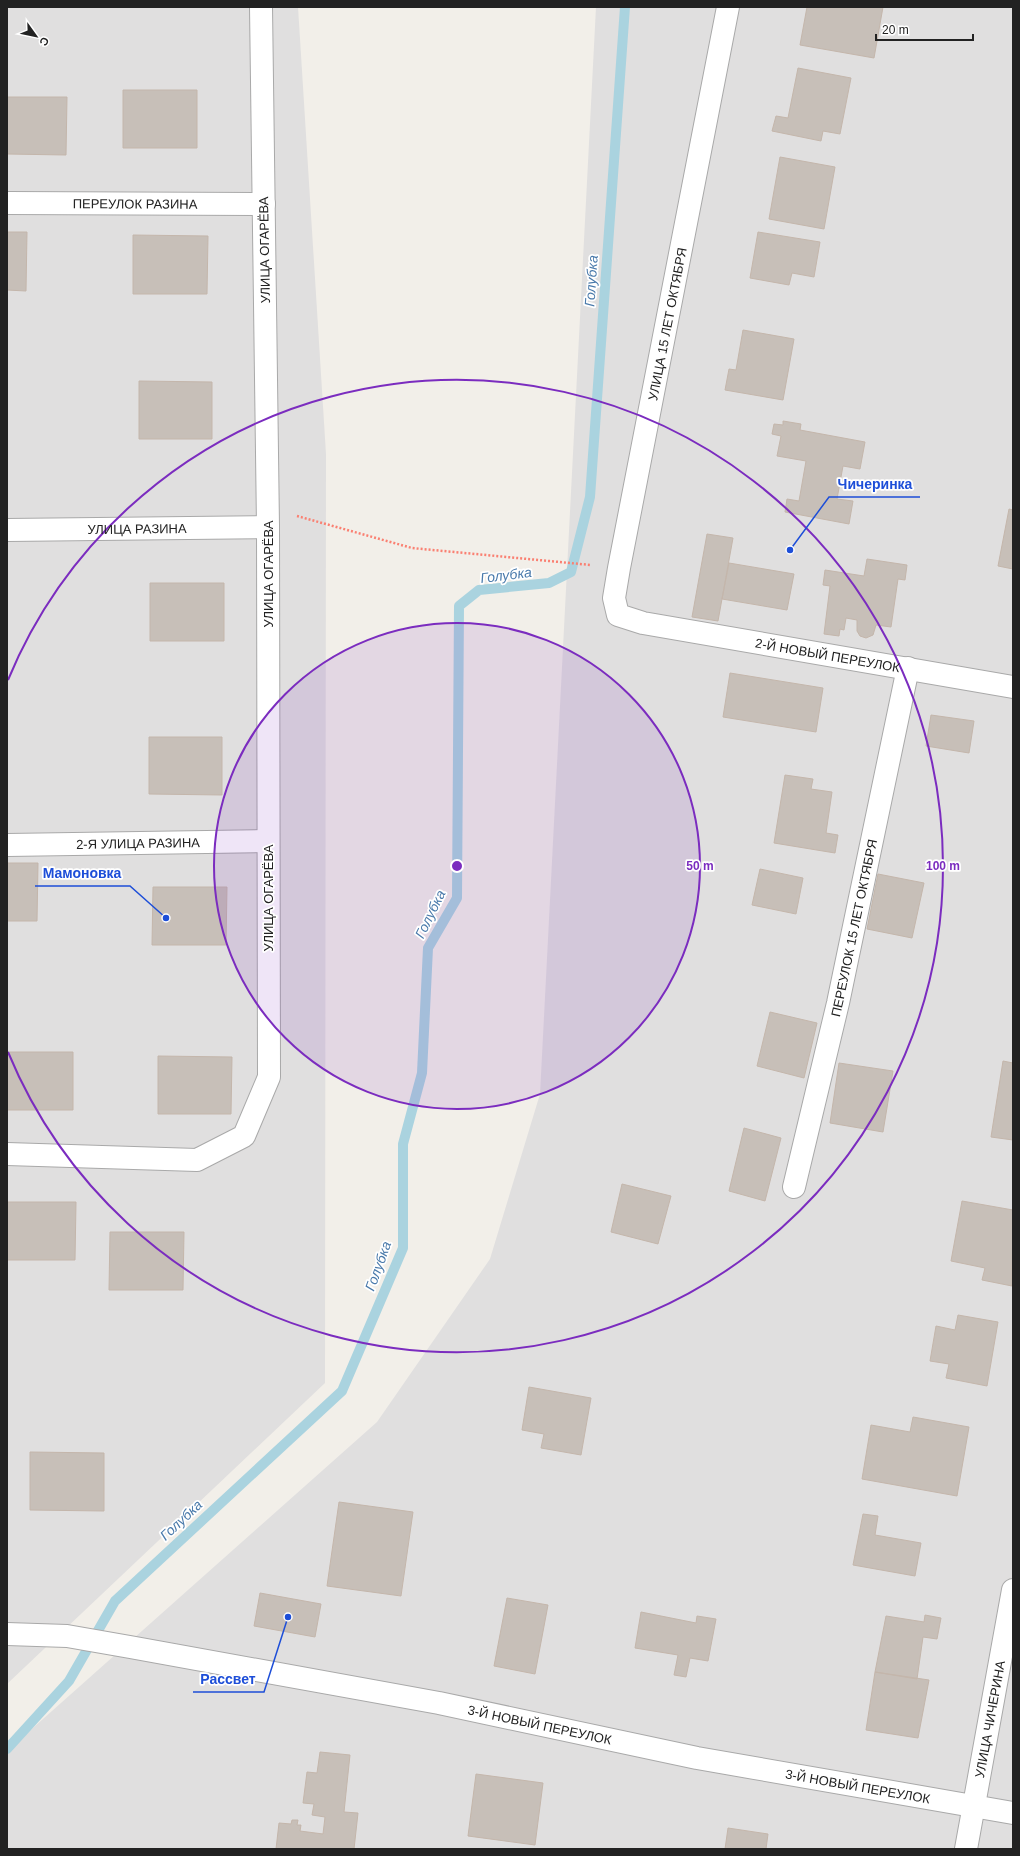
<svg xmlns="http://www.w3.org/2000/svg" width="1020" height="1856" viewBox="0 0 1020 1856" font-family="Arial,sans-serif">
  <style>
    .residential { fill: #e0dfdf }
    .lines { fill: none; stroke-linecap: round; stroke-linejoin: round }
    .stream { stroke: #aad3df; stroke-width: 10 }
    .building { fill: #c7bfb8; stroke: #c4b6ab }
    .minor-casing { stroke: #a9a9a9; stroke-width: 24 }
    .path { stroke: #fa8072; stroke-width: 2.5; stroke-dasharray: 2 2; stroke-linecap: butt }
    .minor { stroke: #fff; stroke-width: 22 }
    .ring { fill: none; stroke: #7b2cbf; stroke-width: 2 }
    .labels { text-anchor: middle; stroke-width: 3.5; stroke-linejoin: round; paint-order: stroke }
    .street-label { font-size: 13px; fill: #222; stroke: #fff }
    .water-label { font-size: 14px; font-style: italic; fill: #4a7aab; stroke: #fff }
    .centre { fill: #7b2cbf; stroke: #fff; stroke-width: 2 }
    .ring-label { font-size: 12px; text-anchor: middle; font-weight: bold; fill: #7b2cbf; stroke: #fff; stroke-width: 3.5; stroke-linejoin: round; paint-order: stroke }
    .leader { fill: none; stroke: #1d4ed8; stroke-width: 1.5 }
    .callout-dot { fill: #1d4ed8; stroke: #fff; stroke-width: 1.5 }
    .callout-label { font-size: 14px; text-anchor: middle; font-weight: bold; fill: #1d4ed8; stroke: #fff; stroke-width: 3.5; stroke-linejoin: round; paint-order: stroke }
  </style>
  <rect width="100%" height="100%" fill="#f2efe9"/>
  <path class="residential" d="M7 7H298L326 454 325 1383 7 1684Z
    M596 7H1013V1849H7V1751L377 1422 490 1259 540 1094Z"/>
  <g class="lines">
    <path class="stream" d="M7 1749 69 1681 115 1601 342 1391 403 1248V1144L422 1073 428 948 457 898 459 606 479 590 549 583 571 572 590 497 625 7"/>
  </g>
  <path class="building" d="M807 7H883L874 58 800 45Z
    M798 68 851 78 840 134 823 131 821 141 772 131 776 116 788 118Z
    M123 90H197V148H123Z
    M7 97H67L66 155 7 154Z
    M780 157 835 167 824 229 769 219Z
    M7 232H27L26 291 7 290Z
    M758 232 820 242 814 277 792 273 789 285 750 278Z
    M133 235 208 236 207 294H133Z
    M743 330 794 339 783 400 725 390 729 369 736 370Z
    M139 381 212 382V439H139Z
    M783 421 801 424 800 430 865 442 860 469 843 466 837 499 853 501 849 524 785 512 787 499 799 501 806 461 777 456 781 436 772 434 774 424 783 425Z
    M1009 509 1013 510V569L998 566Z
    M707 534 733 538 718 621 692 617Z
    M867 559 907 565 905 580 898 579 891 627 876 625 873 635 866 638 860 636 857 631V620L846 618 844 630 840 629 839 636 824 634 830 586 823 585 825 570 864 576Z
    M729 563 794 574 787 610 722 599Z
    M150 583H224V641H150Z
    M730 673 823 688 816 732 723 717Z
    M931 715 974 721 969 753 926 746Z
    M149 737H222V795L149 794Z
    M785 775 813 779 811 789 832 792 826 833 838 835 835 853 774 843Z
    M7 863H38L37 921H7Z
    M760 869 803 878 796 914 752 905Z
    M878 874 924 883 912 938 867 929Z
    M153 887H227L226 945H152Z
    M770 1012 817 1023 804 1078 757 1066Z
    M7 1052H73V1110H7Z
    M158 1056 232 1057 231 1114H158Z
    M1003 1061 1013 1063V1140L991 1137Z
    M839 1063 893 1071 883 1132 830 1123Z
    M744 1128 781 1138 765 1201 729 1191Z
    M622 1184 671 1196 658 1244 611 1232Z
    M962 1201 1013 1210 1012 1286 982 1280 985 1268 951 1261Z
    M7 1202H76L75 1260H7Z
    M110 1232H184L183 1290H109Z
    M958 1315 998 1322 987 1386 946 1378 949 1364 930 1361 936 1326 955 1330Z
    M529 1387 591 1398 581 1455 541 1448 544 1434 522 1430Z
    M913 1417 969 1427 957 1496 862 1479 871 1425 910 1432Z
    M30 1452 104 1453V1511L30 1510Z
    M339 1502 413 1512 401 1596 327 1586Z
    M863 1514 878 1516 875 1535 921 1543 915 1576 853 1565Z
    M260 1593 321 1604 315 1637 254 1626Z
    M507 1598 548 1605 535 1674 494 1666Z
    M641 1612 696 1623 697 1616 716 1619 708 1661 690 1658 686 1677 674 1675 678 1655 635 1648Z
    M925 1615 941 1618 937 1639 923 1637 917 1679 875 1672 886 1616 924 1622Z
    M875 1672 929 1680 918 1738 866 1730Z
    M320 1752 350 1755 344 1812 358 1813 354 1849H276L279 1823 291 1824 292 1820H298L297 1825H301L300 1831 323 1834 325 1817 312 1815 314 1804 303 1803 307 1772 317 1773Z
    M476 1774 543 1783 535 1845 468 1836Z
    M728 1828 768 1834 766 1849H725Z"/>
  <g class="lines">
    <defs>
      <g id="minor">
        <path id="s1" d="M728 7 619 568 614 598 618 615 643 623 1013 687"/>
        <path id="s2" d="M7 203 264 204"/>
        <path id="s3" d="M7 530 268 527"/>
        <path id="s4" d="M7 845 268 841"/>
        <path d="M7 1154 197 1160 244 1136 269 1077 268 527 261 7"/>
        <path id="s5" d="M794 1187 838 1003 908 668"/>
        <path id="s6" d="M7 1634 67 1636 130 1647 439 1703 697 1758 1013 1813"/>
        <path id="s7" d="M966 1849 1013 1590"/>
      </g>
    </defs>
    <use href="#minor" class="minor-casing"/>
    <path class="path" d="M297 516 412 548 591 565"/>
    <use href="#minor" class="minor"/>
  </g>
  <circle cx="457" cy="866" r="243" fill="#7b2cbf" fill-opacity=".12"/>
  <g class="ring">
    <circle cx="457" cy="866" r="243"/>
    <path d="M8 680A486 486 0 1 1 8 1052"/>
  </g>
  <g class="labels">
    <g class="street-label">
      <text dy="5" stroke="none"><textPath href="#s2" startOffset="128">ПЕРЕУЛОК РАЗИНА</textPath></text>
      <text transform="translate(264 250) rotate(-91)" y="5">УЛИЦА ОГАРЁВА</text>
      <text transform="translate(667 324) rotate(-79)" y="5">УЛИЦА 15 ЛЕТ ОКТЯБРЯ</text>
      <text dy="5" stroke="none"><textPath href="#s3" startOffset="130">УЛИЦА РАЗИНА</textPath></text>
      <text transform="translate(268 574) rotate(-90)" y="5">УЛИЦА ОГАРЁВА</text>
      <text dy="5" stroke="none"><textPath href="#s1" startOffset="833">2-Й НОВЫЙ ПЕРЕУЛОК</textPath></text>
      <text dy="5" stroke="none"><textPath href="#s4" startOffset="131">2-Я УЛИЦА РАЗИНА</textPath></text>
      <text transform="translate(268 898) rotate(-90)" y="5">УЛИЦА ОГАРЁВА</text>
      <text dy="5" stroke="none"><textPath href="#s5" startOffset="266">ПЕРЕУЛОК 15 ЛЕТ ОКТЯБРЯ</textPath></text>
      <text dy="5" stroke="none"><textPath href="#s7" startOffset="132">УЛИЦА ЧИЧЕРИНА</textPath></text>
      <text dy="5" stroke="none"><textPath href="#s6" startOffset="541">3-Й НОВЫЙ ПЕРЕУЛОК</textPath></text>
      <text dy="5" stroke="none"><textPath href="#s6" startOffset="865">3-Й НОВЫЙ ПЕРЕУЛОК</textPath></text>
    </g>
    <g class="water-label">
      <text transform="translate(591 281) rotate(-86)" y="5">Голубка</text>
      <text transform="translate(506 575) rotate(-7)" y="5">Голубка</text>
      <text transform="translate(430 914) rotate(-64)" y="5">Голубка</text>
      <text transform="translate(378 1266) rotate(-70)" y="5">Голубка</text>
      <text transform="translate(181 1520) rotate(-43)" y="5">Голубка</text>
    </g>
  </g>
  <circle cx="457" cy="866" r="6" class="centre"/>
  <g class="ring-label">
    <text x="700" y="870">50 m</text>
    <text x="943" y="870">100 m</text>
  </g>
  <path class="leader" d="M790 550L829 497H920M166 918L130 886H35M288 1617L264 1692H193"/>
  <g class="callout-dot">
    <circle cx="790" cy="550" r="4"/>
    <circle cx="166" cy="918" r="4"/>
    <circle cx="288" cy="1617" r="4"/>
  </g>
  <g class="callout-label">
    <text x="875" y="489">Чичеринка</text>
    <text x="82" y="878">Мамоновка</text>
    <text x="228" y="1684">Рассвет</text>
  </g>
  <rect width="1020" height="1856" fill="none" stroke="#222222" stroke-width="16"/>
  <g transform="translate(36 36) rotate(123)" stroke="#ffffff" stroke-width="3" paint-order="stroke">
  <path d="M0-3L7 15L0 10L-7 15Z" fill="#222222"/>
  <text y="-6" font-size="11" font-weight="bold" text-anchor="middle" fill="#222222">С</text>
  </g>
  <path d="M876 34v6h97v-6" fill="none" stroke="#222222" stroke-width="2"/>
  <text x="882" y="34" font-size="12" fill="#222222" stroke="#ffffff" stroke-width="3" paint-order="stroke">20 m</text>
</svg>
